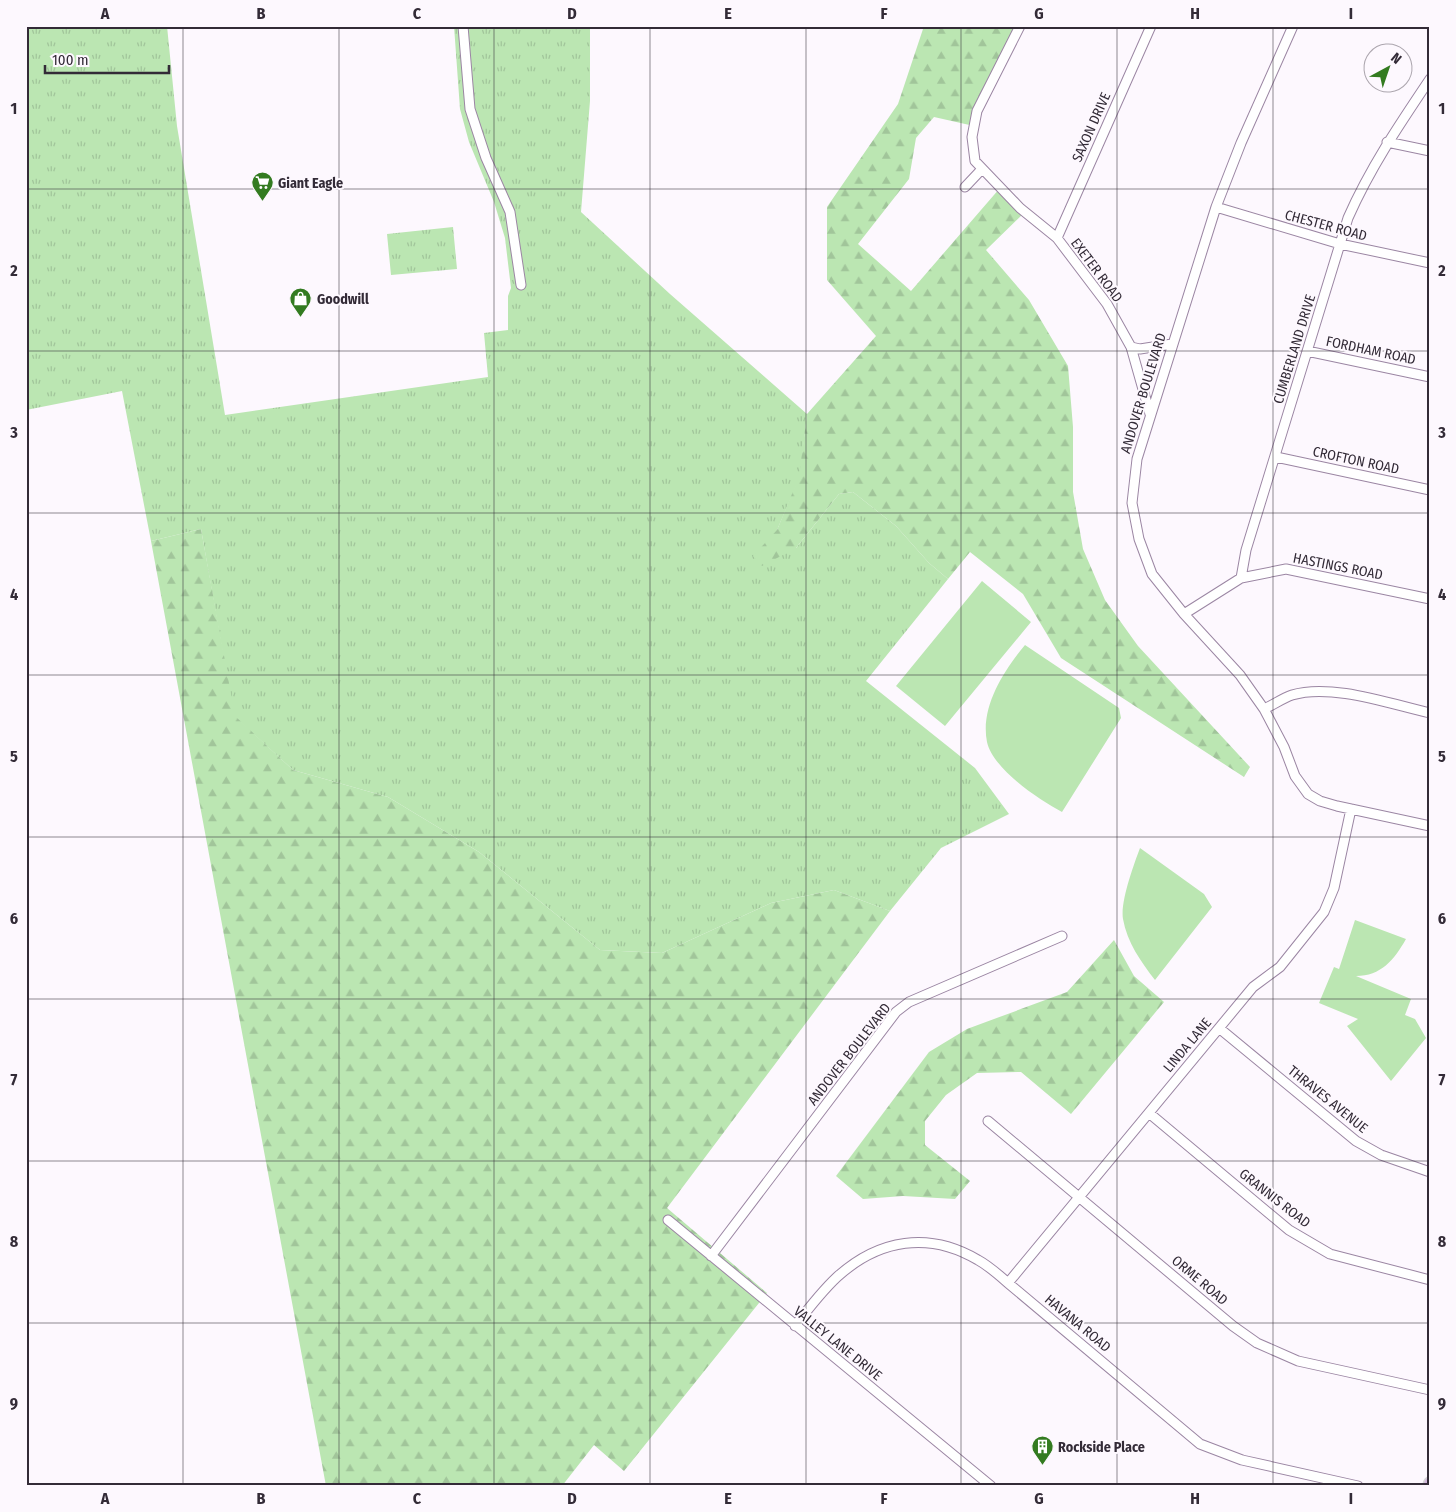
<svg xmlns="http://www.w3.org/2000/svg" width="1456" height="1512" viewBox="0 0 1456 1512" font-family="'Fira Sans Condensed',sans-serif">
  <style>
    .grass { fill: url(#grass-tufts) }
    .forest { fill: url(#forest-firs) }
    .pitch { fill: #bbe6b2 }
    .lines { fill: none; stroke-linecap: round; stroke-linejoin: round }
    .minor-casing { stroke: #9b86a3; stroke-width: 11 }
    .major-casing { stroke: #d6d5d7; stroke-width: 14 }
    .minor { stroke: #fff; stroke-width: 9 }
    .major { stroke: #d1b6db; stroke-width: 11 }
    .grid { fill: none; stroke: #332b37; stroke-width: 1; stroke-opacity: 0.55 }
    .labels { text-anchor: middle; stroke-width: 4; stroke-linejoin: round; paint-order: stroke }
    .street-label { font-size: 14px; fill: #332b37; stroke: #fdf8fe }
    .poi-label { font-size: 14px; font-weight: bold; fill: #332b37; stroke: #fdf8fe; text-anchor: start }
    .neatline { fill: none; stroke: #332b37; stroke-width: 2 }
    .grid-label { font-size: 16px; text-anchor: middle; font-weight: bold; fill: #332b37 }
  </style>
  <defs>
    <pattern id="grass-tufts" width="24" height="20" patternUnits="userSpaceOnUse" patternTransform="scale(1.25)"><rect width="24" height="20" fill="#bbe6b2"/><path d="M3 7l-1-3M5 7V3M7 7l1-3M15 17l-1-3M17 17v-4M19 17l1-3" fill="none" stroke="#a1c59a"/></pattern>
    <pattern id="forest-firs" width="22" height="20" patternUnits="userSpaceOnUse" patternTransform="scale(1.25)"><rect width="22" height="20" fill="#bbe6b2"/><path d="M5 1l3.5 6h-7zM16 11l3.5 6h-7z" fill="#a1c59a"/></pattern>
  </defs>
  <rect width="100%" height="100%" fill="#fdf8fe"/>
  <path class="grass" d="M26 26H167L177 126 225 415 488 377 484 333 508 330V296L511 288 505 238 494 202 469 142 460 109 454 26H590V101L581 212 670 294 807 414 800 477 777 530 796 548 839 494 853 492 896 526 929 563 948 579 866 681 975 768 1009 814 941 848 890 911 834 890 771 903 662 953 600 950 479 852 388 797 293 770 234 716 201 529 151 541 122 391 26 410Z
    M453 227 457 269 391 275 387 234Z"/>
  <path class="forest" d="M924 26H1020L974 126 934 117 916 138 909 179 858 244 911 291 1000 188 1025 212 986 250 1029 300 1068 366 1073 427V492L1083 549 1105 600 1138 646 1250 767 1244 777 1061 658 1023 594 970 552 948 579 929 563 896 526 853 492 839 494 796 548 762 566 753 556 777 530 799 477 807 414 876 336 827 280V207L898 104Z
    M201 529 235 716 293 770 388 797 479 852 600 950 662 953 771 903 834 890 890 911 667 1208 767 1293 624 1471 594 1445 562 1486H326L151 541Z
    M1114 940 1134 976 1164 1002 1071 1114 1021 1072 977 1073 946 1095 925 1121V1145L970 1181 955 1199 903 1196 863 1199 836 1176 929 1052 967 1029 1067 992Z"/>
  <path class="pitch" d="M982 581 1031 622 945 726 896 686Z
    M1025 645 1119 708 1121 718 1062 812C1039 800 993 769 987 742 980 707 1004 670 1025 645Z
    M1140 848 1204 894 1212 907 1155 980C1141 962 1127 942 1123 919 1120 902 1134 864 1140 848Z
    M1355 920 1406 939C1394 960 1381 976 1356 976L1411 999 1405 1015 1415 1019 1426 1038 1391 1081 1347 1026 1358 1019 1319 1003 1334 967 1339 969Z"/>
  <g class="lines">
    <defs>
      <path id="minor" d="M463 26 470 109 486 158 510 212 521 285
        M1020 26 977 111 972 137 975 161 1020 208 1057 238 1107 304 1131 347 1150 414
        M1293 26 1241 143 1216 207 1137 459 1132 503 1139 539 1152 574 1184 614 1240 675 1264 709 1284 747 1295 776 1308 794 1320 801 1337 806 1430 826
        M1387 142 1430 151
        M965 187 982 169
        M1216 207 1340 244 1430 263
        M1057 238 1151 26
        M1131 347 1140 349 1172 344
        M1307 351 1430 377
        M1276 457 1430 490
        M1241 578 1246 550 1348 218C1370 168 1399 125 1430 79
        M1184 614 1241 578 1286 569 1430 599
        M1264 709C1273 705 1283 698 1292 695 1331 683 1390 704 1430 713
        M1219 1028 1356 1141 1381 1155 1430 1172
        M1149 1113 1289 1230 1330 1254 1430 1280
        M988 1121 1233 1326 1257 1343 1298 1361 1430 1390
        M668 1220 991 1486
        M711 1256 896 1012 909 1002 1062 936
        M1008 1283 1253 987 1280 967 1324 912 1334 888 1351 809
        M795 1326C808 1309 822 1291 837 1277 879 1239 929 1231 978 1260 989 1266 999 1275 1008 1283L1200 1444 1242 1460 1358 1486"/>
      <path id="major" d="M1429 1486 1430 1483"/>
    </defs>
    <use href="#minor" class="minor-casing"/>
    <use href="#major" class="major-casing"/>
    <use href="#minor" class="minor"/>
    <use href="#major" class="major"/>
  </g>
  <path class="grid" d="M183 26V1486M339 26V1486M494 26V1486M650 26V1486M806 26V1486M961 26V1486M1117 26V1486M1273 26V1486M26 189H1430M26 351H1430M26 513H1430M26 675H1430M26 837H1430M26 999H1430M26 1161H1430M26 1323H1430"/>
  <defs>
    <symbol id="supermarket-pin" viewBox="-11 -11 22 30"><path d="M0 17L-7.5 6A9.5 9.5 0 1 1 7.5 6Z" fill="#337b20" stroke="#fdf8fe"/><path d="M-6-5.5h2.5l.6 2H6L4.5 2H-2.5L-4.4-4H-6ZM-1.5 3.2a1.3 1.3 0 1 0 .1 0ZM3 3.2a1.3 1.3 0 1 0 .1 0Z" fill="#fff"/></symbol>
    <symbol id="shop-pin" viewBox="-11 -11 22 30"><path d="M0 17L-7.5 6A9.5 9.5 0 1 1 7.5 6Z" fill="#337b20" stroke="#fdf8fe"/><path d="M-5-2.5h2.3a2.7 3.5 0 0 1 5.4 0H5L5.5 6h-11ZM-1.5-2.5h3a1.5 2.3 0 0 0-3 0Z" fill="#fff"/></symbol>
    <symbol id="building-pin" viewBox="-11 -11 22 30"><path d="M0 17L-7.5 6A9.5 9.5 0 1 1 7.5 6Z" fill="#337b20" stroke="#fdf8fe"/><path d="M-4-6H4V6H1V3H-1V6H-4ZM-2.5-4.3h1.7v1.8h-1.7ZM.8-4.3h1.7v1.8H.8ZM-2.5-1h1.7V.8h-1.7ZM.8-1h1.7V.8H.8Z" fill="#fff"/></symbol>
  </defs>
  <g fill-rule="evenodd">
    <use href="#supermarket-pin" x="250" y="170" width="25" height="34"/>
    <use href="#shop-pin" x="288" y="286" width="25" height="34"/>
    <use href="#building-pin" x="1030" y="1434" width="25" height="34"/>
  </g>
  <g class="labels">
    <g class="street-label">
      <text transform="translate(1091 127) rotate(-66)" y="5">SAXON DRIVE</text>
      <text transform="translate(1326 225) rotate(15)" y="5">CHESTER ROAD</text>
      <text transform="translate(1097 270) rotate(53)" y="5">EXETER ROAD</text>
      <text transform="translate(1294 349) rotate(-73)" y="5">CUMBERLAND DRIVE</text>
      <text transform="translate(1371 350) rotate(12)" y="5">FORDHAM ROAD</text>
      <text transform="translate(1143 393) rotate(-73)" y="5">ANDOVER BOULEVARD</text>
      <text transform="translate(1356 460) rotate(12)" y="5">CROFTON ROAD</text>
      <text transform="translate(1338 566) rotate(11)" y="5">HASTINGS ROAD</text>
      <text transform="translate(1187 1045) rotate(-50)" y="5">LINDA LANE</text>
      <text transform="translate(849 1054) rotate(-52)" y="5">ANDOVER BOULEVARD</text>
      <text transform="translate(1328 1099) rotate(39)" y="5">THRAVES AVENUE</text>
      <text transform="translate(1275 1198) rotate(38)" y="5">GRANNIS ROAD</text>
      <text transform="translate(1200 1280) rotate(40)" y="5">ORME ROAD</text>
      <text transform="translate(1078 1323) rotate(40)" y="5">HAVANA ROAD</text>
      <text transform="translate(838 1343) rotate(39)" y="5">VALLEY LANE DRIVE</text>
    </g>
    <g class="poi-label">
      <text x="278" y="188">Giant Eagle</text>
      <text x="317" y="304">Goodwill</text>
      <text x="1058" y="1452">Rockside Place</text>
    </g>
  </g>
  <rect width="1456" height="1512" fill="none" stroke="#fdf8fe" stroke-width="55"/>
  <g transform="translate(1388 68) rotate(40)"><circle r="24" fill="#fdf8fe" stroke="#aca6ae"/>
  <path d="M0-4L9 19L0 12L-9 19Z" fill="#337b20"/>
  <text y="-8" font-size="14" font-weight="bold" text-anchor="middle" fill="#332b37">N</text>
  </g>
  <path d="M45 65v8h124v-8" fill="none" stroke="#332b37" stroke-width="2.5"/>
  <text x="52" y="65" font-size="15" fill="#332b37" stroke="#fdf8fe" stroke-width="4" paint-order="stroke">100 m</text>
  <rect x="28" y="28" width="1400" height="1456" class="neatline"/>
  <g class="grid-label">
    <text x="105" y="19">A</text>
    <text x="261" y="19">B</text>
    <text x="417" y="19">C</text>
    <text x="572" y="19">D</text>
    <text x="728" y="19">E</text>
    <text x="884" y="19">F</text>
    <text x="1039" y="19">G</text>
    <text x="1195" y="19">H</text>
    <text x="1351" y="19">I</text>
    <text x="14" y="114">1</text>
    <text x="1442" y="114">1</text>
    <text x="14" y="276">2</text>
    <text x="1442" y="276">2</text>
    <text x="14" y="438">3</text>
    <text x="1442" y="438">3</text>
    <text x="14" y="600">4</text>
    <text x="1442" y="600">4</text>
    <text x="14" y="762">5</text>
    <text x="1442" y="762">5</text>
    <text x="14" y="924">6</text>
    <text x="1442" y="924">6</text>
    <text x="14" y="1085">7</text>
    <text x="1442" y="1085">7</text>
    <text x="14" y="1247">8</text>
    <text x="1442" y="1247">8</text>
    <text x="14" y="1409">9</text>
    <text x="1442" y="1409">9</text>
    <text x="105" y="1504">A</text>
    <text x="261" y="1504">B</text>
    <text x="417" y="1504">C</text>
    <text x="572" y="1504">D</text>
    <text x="728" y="1504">E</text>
    <text x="884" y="1504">F</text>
    <text x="1039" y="1504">G</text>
    <text x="1195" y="1504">H</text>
    <text x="1351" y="1504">I</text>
  </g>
</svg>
